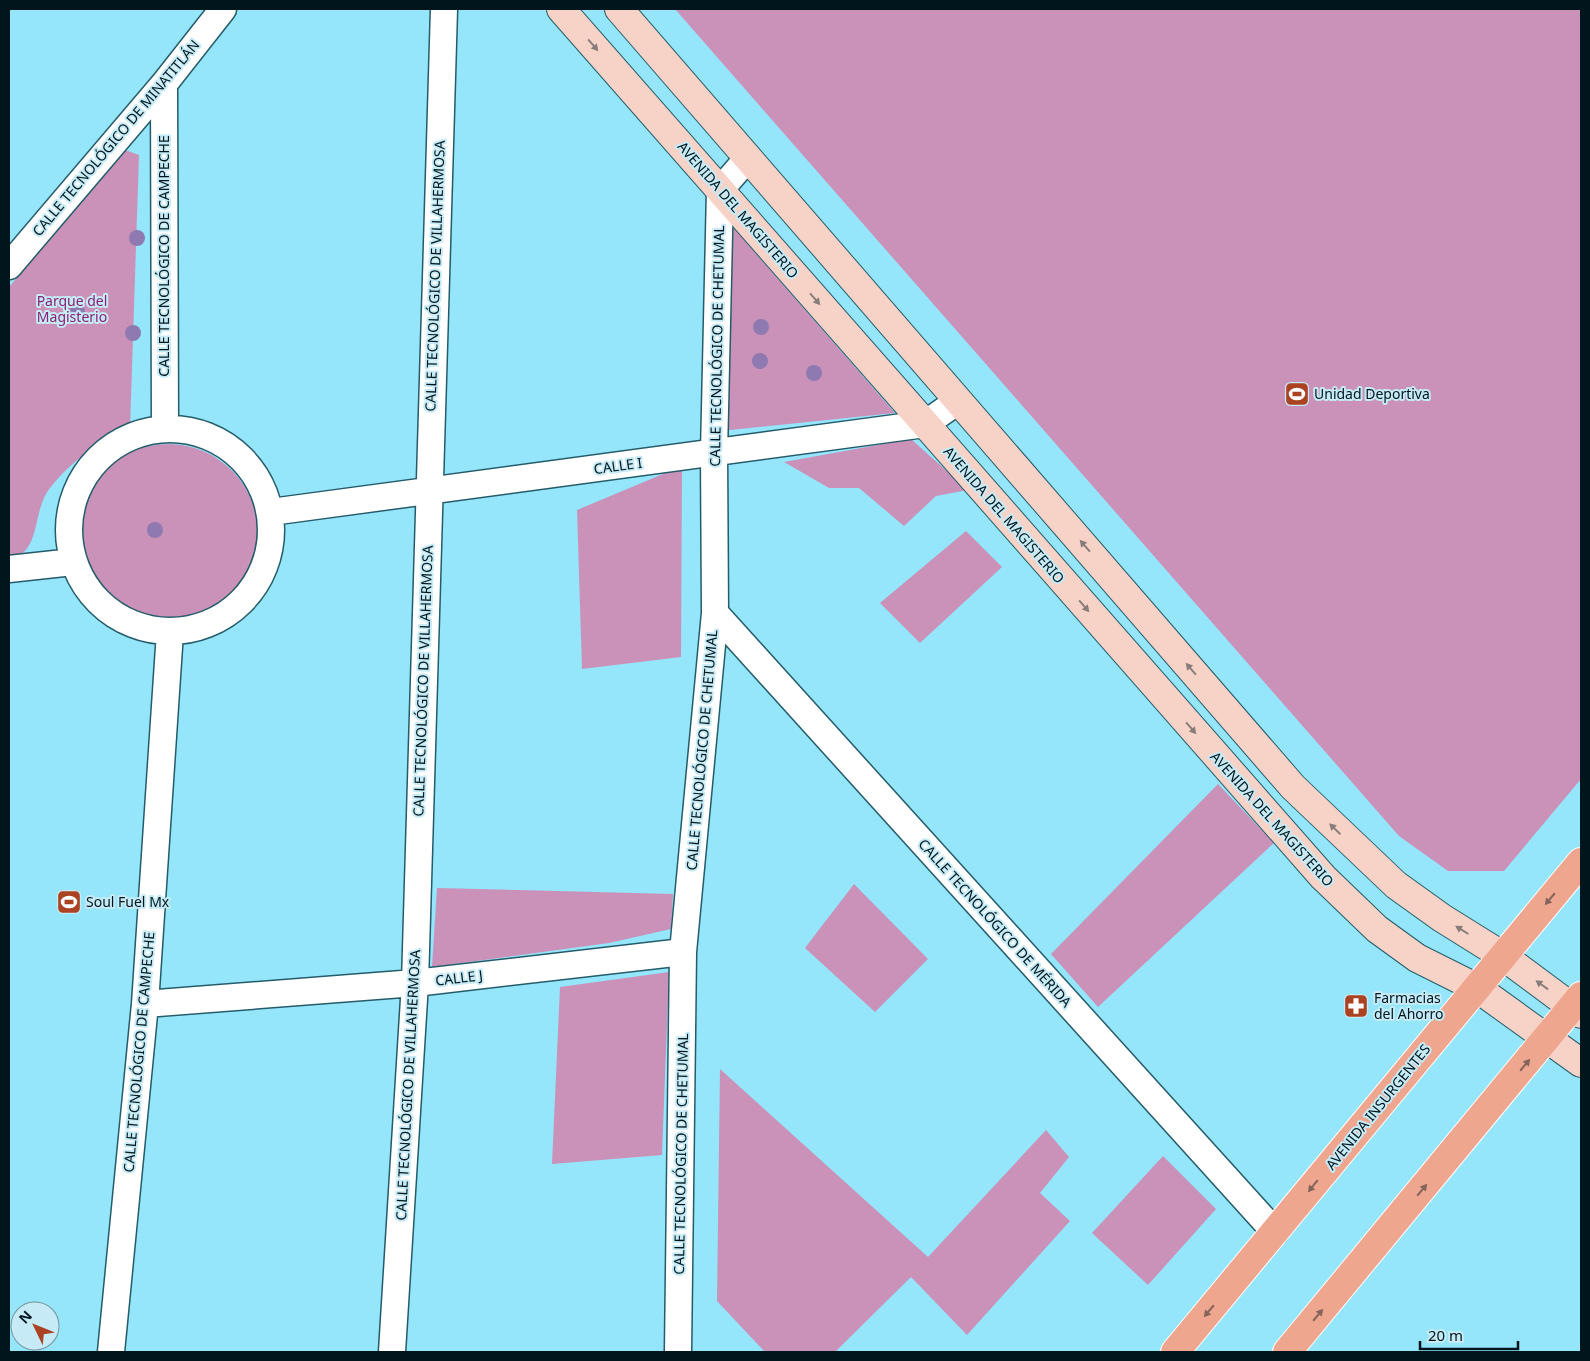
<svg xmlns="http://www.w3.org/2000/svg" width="1590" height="1361" viewBox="0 0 1590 1361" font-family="'Noto Sans',sans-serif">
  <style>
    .green { fill: #ca92b9 }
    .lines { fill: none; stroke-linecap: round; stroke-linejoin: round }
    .street-casing { stroke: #245c6a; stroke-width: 29 }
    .secondary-casing { stroke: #245c6a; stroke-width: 30 }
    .primary-casing { stroke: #fff; stroke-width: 30 }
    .street { stroke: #fff; stroke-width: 26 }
    .secondary { stroke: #f7d2c7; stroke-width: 28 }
    .primary { stroke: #efa68f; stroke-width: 28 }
    .tree { fill: #8f79b1 }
    .oneway { fill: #887d7a }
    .oneway2 { fill: #84655b }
    .labels { text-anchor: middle; stroke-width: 4; stroke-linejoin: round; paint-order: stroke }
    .street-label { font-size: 14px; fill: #01161c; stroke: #c6ebf6 }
    .park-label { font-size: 14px; fill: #8a2175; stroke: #c6ebf6 }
    .poi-label { font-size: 14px; fill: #01161c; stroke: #c6ebf6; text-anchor: start }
  </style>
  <rect width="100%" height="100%" fill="#95e5fb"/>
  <path class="green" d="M675 9H1581V779L1504 871H1448L1399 836Z
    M125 150 139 155 130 429C98 443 72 460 50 488 31 512 43 550 9 561V287Z
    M725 218 895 413 720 431Z
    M911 439 968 490 936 496 904 526 859 488H829L784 462Z
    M78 534a90 90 0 1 1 180 0a90 90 0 1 1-180 0Z
    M682 466 681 657 582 669 577 510Z
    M966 531 1002 567 920 643 880 603Z
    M1218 784 1274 843 1098 1007 1051 954Z
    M854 884 928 959 875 1012 805 948Z
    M437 888 673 894 671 929 609 943 432 967Z
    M669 972 662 1155 552 1164 560 987Z
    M720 1069 928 1257 1046 1130 1069 1157 1040 1193 1070 1221 967 1335 911 1277 835 1352H765L717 1301Z
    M1163 1156 1216 1209 1148 1285 1092 1233Z"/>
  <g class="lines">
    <defs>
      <path id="street" d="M164 84 165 429
        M9 266 164 84 223 9
        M69 530a101 101 0 1 1 202 0a101 101 0 1 1-202 0Z
        M271 512 925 424 958 401
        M9 569 73 562
        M715 613 1275 1232
        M145 1004 415 983 683 952
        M111 1352 145 1004 170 632
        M392 1352 415 983 444 9
        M678 1352 683 952 715 613 714 453 720 190 748 158"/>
      <path id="secondary" d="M561 9 1323 877 1377 929 1417 958 1477 988 1581 1063
        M619 9 1293 787 1396 885 1442 918 1503 956 1581 1014"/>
      <path id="primary" d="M1175 1352 1581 862
        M1287 1352 1581 996"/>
    </defs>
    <use href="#street" class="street-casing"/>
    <use href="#secondary" class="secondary-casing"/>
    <use href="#primary" class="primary-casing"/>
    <use href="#street" class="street"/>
    <use href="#secondary" class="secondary"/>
    <use href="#primary" class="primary"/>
  </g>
  <g class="tree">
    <circle cx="137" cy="238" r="8"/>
    <circle cx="77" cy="311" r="8"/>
    <circle cx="761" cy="327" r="8"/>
    <circle cx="133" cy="333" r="8"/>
    <circle cx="760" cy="361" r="8"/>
    <circle cx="814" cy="373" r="8"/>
    <circle cx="155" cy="530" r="8"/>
  </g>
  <defs><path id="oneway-solid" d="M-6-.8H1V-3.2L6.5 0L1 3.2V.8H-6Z" transform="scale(1.25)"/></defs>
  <g class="oneway">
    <use href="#oneway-solid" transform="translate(593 45) rotate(49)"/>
    <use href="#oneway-solid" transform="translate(815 299) rotate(49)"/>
    <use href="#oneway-solid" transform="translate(1085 546) rotate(-131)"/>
    <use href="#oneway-solid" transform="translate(1084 606) rotate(49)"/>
    <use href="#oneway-solid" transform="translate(1191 669) rotate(-131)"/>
    <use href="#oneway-solid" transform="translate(1191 728) rotate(49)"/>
    <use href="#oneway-solid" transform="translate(1335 829) rotate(-136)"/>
    <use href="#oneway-solid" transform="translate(1462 930) rotate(-148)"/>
    <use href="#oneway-solid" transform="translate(1542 985) rotate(-144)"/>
  </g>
  <g class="oneway2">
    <use href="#oneway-solid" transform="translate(1550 899) rotate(130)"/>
    <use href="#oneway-solid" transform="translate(1525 1065) rotate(-50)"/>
    <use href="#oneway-solid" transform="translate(1313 1186) rotate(129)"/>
    <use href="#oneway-solid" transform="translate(1422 1190) rotate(-50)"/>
    <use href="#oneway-solid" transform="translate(1209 1311) rotate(130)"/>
    <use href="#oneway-solid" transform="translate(1318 1315) rotate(-50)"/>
  </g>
  <defs>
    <symbol id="stadium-square" viewBox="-11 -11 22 22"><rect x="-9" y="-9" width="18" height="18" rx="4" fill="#ab4322" stroke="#c6ebf6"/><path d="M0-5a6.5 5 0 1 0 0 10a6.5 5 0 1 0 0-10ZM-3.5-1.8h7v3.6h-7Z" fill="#fff"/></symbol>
    <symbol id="pharmacy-square" viewBox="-11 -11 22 22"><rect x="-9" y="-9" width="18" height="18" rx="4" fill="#ab4322" stroke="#c6ebf6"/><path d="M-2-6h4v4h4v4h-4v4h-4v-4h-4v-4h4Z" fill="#fff"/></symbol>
  </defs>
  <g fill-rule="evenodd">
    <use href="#stadium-square" x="1283" y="380" width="28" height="28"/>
    <use href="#stadium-square" x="55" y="888" width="28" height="28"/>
    <use href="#pharmacy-square" x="1342" y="992" width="28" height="28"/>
  </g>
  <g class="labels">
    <g class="street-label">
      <text transform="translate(116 138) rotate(-50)" y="5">CALLE TECNOLÓGICO DE MINATITLÁN</text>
      <text transform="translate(738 210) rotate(49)" y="5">AVENIDA DEL MAGISTERIO</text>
      <text transform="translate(164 256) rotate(-90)" y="5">CALLE TECNOLÓGICO DE CAMPECHE</text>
      <text transform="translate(435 276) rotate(-88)" y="5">CALLE TECNOLÓGICO DE VILLAHERMOSA</text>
      <text transform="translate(717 346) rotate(-89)" y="5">CALLE TECNOLÓGICO DE CHETUMAL</text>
      <text transform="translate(618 466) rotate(-8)" y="5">CALLE I</text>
      <text transform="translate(1004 515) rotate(49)" y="5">AVENIDA DEL MAGISTERIO</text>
      <text transform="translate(423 681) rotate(-88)" y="5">CALLE TECNOLÓGICO DE VILLAHERMOSA</text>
      <text transform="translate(702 750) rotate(-85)" y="5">CALLE TECNOLÓGICO DE CHETUMAL</text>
      <text transform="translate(1272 819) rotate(48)" y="5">AVENIDA DEL MAGISTERIO</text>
      <text transform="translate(995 923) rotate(48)" y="5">CALLE TECNOLÓGICO DE MÉRIDA</text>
      <text transform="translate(459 978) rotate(-7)" y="5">CALLE J</text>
      <text transform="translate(139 1052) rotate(-85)" y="5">CALLE TECNOLÓGICO DE CAMPECHE</text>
      <text transform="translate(408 1085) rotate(-87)" y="5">CALLE TECNOLÓGICO DE VILLAHERMOSA</text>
      <text transform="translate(1378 1107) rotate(-51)" y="5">AVENIDA INSURGENTES</text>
      <text transform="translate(681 1154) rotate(-89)" y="5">CALLE TECNOLÓGICO DE CHETUMAL</text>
    </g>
    <g class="park-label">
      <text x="72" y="306">Parque del<tspan x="72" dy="16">Magisterio</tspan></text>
    </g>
    <g class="poi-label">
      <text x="1314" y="399">Unidad Deportiva</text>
      <text x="86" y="907">Soul Fuel Mx</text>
      <text x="1374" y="1003">Farmacias<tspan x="1374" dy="16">del Ahorro</tspan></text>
    </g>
  </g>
  <rect width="1590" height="1361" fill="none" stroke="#01161c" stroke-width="20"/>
  <g transform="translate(35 1326) rotate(313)"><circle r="24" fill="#c6ebf6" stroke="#77969f"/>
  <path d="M0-4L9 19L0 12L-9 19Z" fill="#ab4322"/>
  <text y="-8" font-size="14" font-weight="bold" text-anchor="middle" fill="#01161c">N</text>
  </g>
  <path d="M1420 1341v8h98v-8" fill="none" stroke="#01161c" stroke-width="2.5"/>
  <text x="1428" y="1341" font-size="15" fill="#01161c" stroke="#c6ebf6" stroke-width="4" paint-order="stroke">20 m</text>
</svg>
